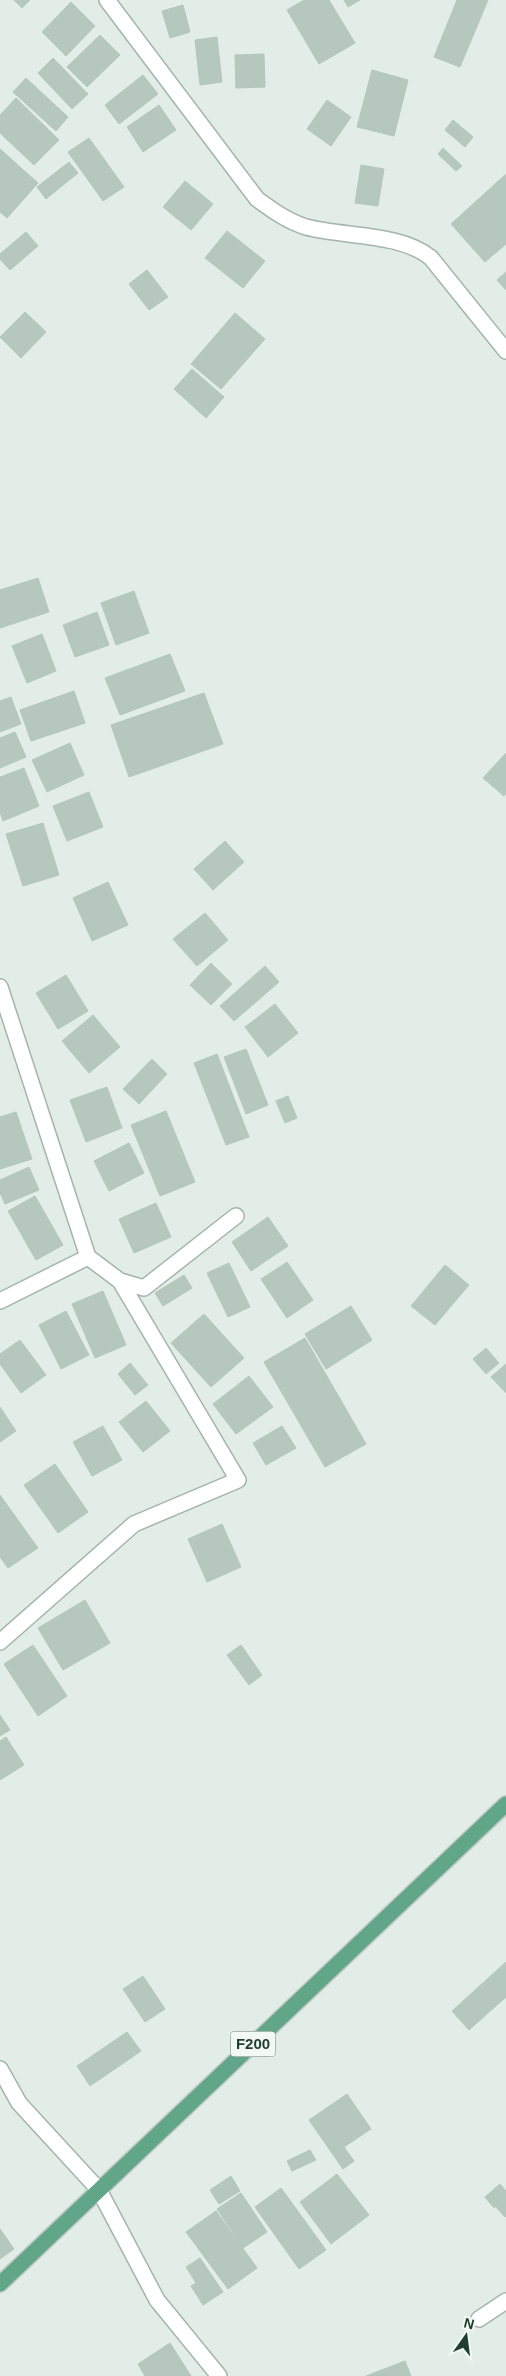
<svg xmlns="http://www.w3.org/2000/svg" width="506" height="2376" viewBox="0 0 506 2376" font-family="Arial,sans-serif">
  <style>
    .building { fill: #b6c8be; stroke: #b3c7bb }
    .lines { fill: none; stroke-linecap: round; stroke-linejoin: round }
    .minor-casing { stroke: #a3b5ac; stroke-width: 18 }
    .major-casing { stroke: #c1c9c5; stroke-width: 18 }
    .minor { stroke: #fff; stroke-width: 15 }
    .major { stroke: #62a689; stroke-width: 15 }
    .labels { text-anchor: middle; stroke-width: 5; stroke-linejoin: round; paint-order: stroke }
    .shield { fill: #f2f9f4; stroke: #5f776c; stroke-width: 1 }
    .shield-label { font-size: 15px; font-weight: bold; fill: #203f31 }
  </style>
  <rect width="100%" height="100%" fill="#e1ede6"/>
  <path class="building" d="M14 0H30L22 8Z
    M304 0H329L355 43 319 64 287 10Z
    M344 0H360L348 7Z
    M457 0H488L460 67 434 57Z
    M71 2 95 26 66 56 42 32Z
    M183 5 190 32 170 38 162 11Z
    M100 35 120 55 87 87 67 67Z
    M217 37 222 82 200 85 195 40Z
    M264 54 265 87 236 88 235 55Z
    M53 58 88 94 72 109 38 73Z
    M372 70 408 80 394 136 357 127Z
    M143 75 158 94 119 124 105 105Z
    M26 78 68 117 56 131 13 92Z
    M16 98 59 140 34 165 0 133V115Z
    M327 100 351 117 331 146 307 129Z
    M159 105 176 130 143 152 127 127Z
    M453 120 473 137 465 147 445 130Z
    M89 138 124 187 103 201 68 152Z
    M443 148 462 166 456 171 438 154Z
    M0 149 38 183 7 218 0 212Z
    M69 162 78 173 46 199 37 187Z
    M361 165 384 169 378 206 355 203Z
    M506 174V244L485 262 451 224Z
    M185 181 213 204 191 230 163 207Z
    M227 231 265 261 243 288 205 258Z
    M26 232 38 246 10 270 0 259V254Z
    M147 270 168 297 149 310 129 284Z
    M506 272V290L497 280Z
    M25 312 46 332 21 358 0 337Z
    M235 313 265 339 221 389 191 364Z
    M192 369 224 397 206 418 174 389Z
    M38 578 49 612 0 628V590Z
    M134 591 149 633 116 645 101 603Z
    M97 612 109 645 75 657 63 625Z
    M42 634 56 671 27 683 12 646Z
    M170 654 185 691 120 715 105 678Z
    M74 691 85 723 31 741 20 710Z
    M204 693 223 744 129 777 111 725Z
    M11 697 21 724 0 732V701Z
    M15 732 26 757 0 768V738Z
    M70 743 84 775 47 792 32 760Z
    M506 753V793L504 796 483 778Z
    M24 768 39 806 3 821 0 812V777Z
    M89 792 103 827 67 841 53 806Z
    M43 823 59 875 23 886 6 834Z
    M225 841 244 862 213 890 194 869Z
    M108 882 128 925 92 941 73 898Z
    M205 913 228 940 197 966 173 939Z
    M211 963 232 984 211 1005 190 985Z
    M265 966 279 982 234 1021 220 1006Z
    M66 975 88 1011 58 1029 36 993Z
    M275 1004 298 1033 268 1057 245 1027Z
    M93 1015 120 1047 89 1073 62 1041Z
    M246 1049 268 1105 246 1114 224 1057Z
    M217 1054 249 1137 226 1145 194 1063Z
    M152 1059 167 1074 139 1104 123 1089Z
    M107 1087 122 1128 86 1142 70 1100Z
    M288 1096 297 1118 285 1123 276 1101Z
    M166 1111 195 1182 160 1196 131 1125Z
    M16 1112 32 1159 0 1169V1117Z
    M129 1143 144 1173 109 1191 94 1161Z
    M29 1167 39 1190 5 1204 0 1193V1180Z
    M35 1196 63 1245 36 1260 8 1211Z
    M156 1203 171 1237 134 1253 119 1219Z
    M268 1217 288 1246 251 1271 232 1242Z
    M287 1262 313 1300 287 1318 261 1279Z
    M229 1263 250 1307 228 1317 207 1273Z
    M445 1265 469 1285 435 1325 411 1306Z
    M184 1275 192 1288 163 1306 155 1293Z
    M103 1291 126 1345 95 1358 72 1304Z
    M351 1306 372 1340 326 1369 305 1334Z
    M66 1311 89 1355 61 1369 39 1325Z
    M204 1314 244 1358 211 1387 171 1343Z
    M305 1338 366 1444 325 1467 264 1362Z
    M20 1340 46 1375 21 1393 0 1364V1354Z
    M486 1348 499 1363 486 1374 473 1359Z
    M130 1363 148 1385 135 1395 118 1374Z
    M506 1364V1393L491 1377Z
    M249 1376 273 1407 236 1434 213 1404Z
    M146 1401 170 1431 143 1452 119 1422Z
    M0 1407 16 1431 0 1442Z
    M103 1426 122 1460 92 1476 73 1442Z
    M282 1426 296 1448 266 1465 253 1443Z
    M55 1464 88 1512 58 1533 24 1485Z
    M0 1495 38 1548 8 1568 0 1557Z
    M222 1524 241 1567 207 1582 188 1539Z
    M85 1600 110 1643 63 1670 38 1628Z
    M33 1645 67 1696 38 1716 4 1664Z
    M241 1645 262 1675 249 1685 227 1655Z
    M0 1715 10 1730 0 1736Z
    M6 1737 24 1765 0 1780V1741Z
    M506 1962V1997L469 2030 452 2011Z
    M143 1976 165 2009 145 2022 123 1989Z
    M127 2032 141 2051 90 2086 77 2066Z
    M347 2094 371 2129 344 2147 354 2161 343 2169 309 2120Z
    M310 2150 316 2160 292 2171 287 2161Z
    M337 2174 369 2215 331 2244 300 2202Z
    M231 2176 240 2191 219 2204 210 2190Z
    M500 2184 506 2191V2198L494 2208 485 2197Z
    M281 2188 326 2250 299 2269 255 2207Z
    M241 2193 267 2232 243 2248 217 2209Z
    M506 2199V2216L505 2217 496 2207Z
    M216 2211 257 2268 228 2289 186 2232Z
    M0 2229 14 2249 0 2259Z
    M200 2258 223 2292 203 2305 191 2286 196 2283 186 2267Z
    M170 2343 191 2376H145L138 2364Z
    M405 2361 411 2376H366Z"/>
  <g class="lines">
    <defs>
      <path id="minor" d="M107 0 257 199C272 210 287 221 306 227 344 237 401 233 431 258L506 351
        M0 987 88 1257
        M0 1301 88 1257 120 1281 144 1288 236 1216
        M0 1642 134 1524 238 1480 120 1281
        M0 2069 19 2103 99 2190 157 2300 219 2376
        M479 2319 506 2301"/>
      <path id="major" d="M0 2284 506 1804"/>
    </defs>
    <use href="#minor" class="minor-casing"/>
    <use href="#major" class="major-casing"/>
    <use href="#minor" class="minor"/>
    <use href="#major" class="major"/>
  </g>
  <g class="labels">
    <rect class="shield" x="230.5" y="2031.5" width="45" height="25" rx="4"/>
    <g class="shield-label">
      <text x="253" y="2049">F200</text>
    </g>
  </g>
  <g transform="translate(466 2336) rotate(14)" stroke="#f2f9f4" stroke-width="4" paint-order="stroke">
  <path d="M0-4L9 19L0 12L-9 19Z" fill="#203f31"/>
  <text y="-8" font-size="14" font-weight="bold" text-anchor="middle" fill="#203f31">N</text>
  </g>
</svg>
